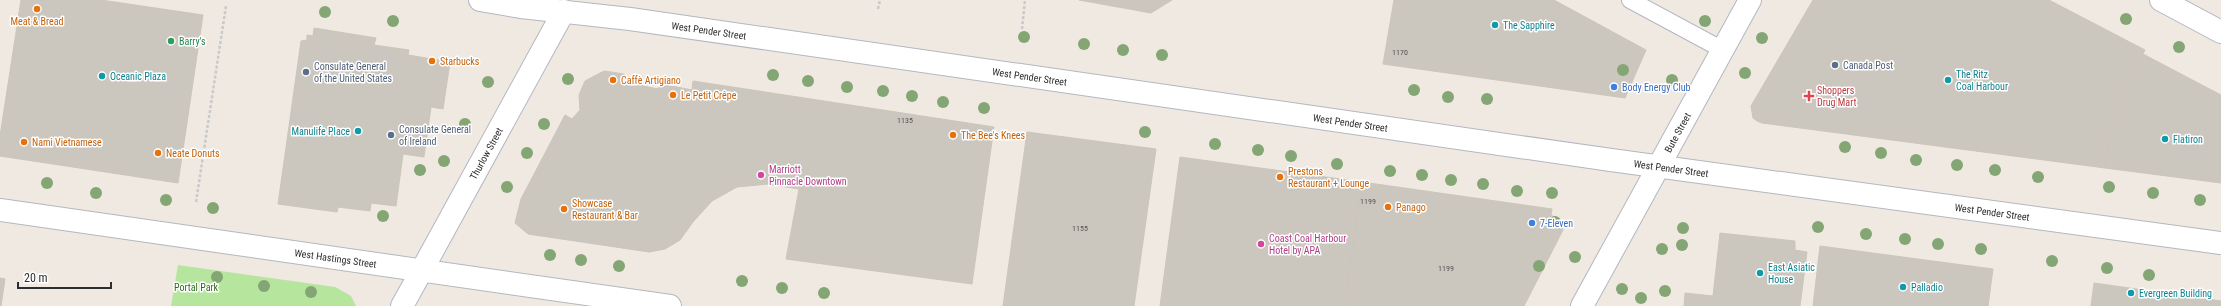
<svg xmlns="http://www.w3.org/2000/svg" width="2221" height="306" viewBox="0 0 2221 306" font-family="'Roboto Condensed',sans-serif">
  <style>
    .green { fill: #b6e59e }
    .building { fill: #cbc7bf; stroke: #cbc5ba }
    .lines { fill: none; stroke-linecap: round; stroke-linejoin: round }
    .service-casing { stroke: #b4b7c1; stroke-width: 18 }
    .minor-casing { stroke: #b4b7c1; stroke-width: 24 }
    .tertiary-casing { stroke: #b4b7c1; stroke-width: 24 }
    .secondary-casing { stroke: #b4b7c1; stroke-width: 24 }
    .path { stroke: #c9c9c9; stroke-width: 2.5; stroke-dasharray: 3 2; stroke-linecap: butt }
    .service { stroke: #fff; stroke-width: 16 }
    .minor { stroke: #fff; stroke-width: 22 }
    .tertiary { stroke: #fff; stroke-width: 22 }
    .secondary { stroke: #fff; stroke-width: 22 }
    .tree { fill: #84a574 }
    .food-dot { fill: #e8710a; stroke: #fff; stroke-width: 1.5 }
    .culture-dot { fill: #0f9aa8; stroke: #fff; stroke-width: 1.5 }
    .leisure-dot { fill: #2e9e5b; stroke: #fff; stroke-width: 1.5 }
    .service-dot { fill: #5c6f8a; stroke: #fff; stroke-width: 1.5 }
    .shop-dot { fill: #3f7fe0; stroke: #fff; stroke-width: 1.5 }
    .health-dot { fill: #e0444e; stroke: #fff; stroke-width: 1.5 }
    .hotel-dot { fill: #d1479c; stroke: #fff; stroke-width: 1.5 }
    .labels { text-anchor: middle; stroke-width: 3; stroke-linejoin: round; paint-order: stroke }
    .number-label { font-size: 8px; fill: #555452 }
    .food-label { font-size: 10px; fill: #c56008; stroke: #fff; text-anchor: start }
    .culture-label { font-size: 10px; fill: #0d838f; stroke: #fff; text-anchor: start }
    .street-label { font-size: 10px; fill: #2e2e2e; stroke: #fff }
    .leisure-label { font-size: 10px; fill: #27864d; stroke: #fff; text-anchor: start }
    .service-label { font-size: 10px; fill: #4e5e75; stroke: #fff; text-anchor: start }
    .shop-label { font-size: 10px; fill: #366cbe; stroke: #fff; text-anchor: start }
    .health-label { font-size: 10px; fill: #be3a42; stroke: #fff; text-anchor: start }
    .hotel-label { font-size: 10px; fill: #b23c85; stroke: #fff; text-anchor: start }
    .park-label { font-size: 10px; fill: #2c6e1b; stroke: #fff }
  </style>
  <rect width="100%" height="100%" fill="#efe9e1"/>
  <path class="green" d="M178 265 335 287 351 296 356 306H171Z"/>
  <path class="building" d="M21 0H101L203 15 178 183 0 156V136Z
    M1079 0H1172L1151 13Z
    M1394 0H1554L1646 50 1625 98 1383 64Z
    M1813 0H2049L2145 50 2113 110 2105 168 1762 123 1757 121 1753 118 1751 106Z
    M314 28 376 38 374 45 409 50 408 55 450 62 443 109 431 107 424 157 403 154 396 206 371 203 370 211 338 207 337 212 278 204 301 41 307 40V35L313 36Z
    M2143 54 2221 95V183L2105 168 2113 110Z
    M604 71 624 74 634 84 658 89 661 84 692 90 693 81 994 127 972 284 786 259 799 189 768 184 737 187 712 201 693 222 680 240 665 249 649 252 528 234 515 223 521 199 565 115 572 119 580 110 579 95 585 81Z
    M1027 132 1156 149 1134 306H1003Z
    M1180 157 1362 182 1344 306H1160Z
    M1362 182 1552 209 1551 215 1561 221 1563 230 1524 306H1344Z
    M1720 233 1795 241V250L1807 252 1800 306H1684L1685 293 1713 296Z
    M1820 246 1993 269 1988 306H1813Z
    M0 278 5 279 1 306H0Z
    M2094 283 2221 301V306H2091Z"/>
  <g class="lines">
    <defs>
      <path id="service" d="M1630 0 1723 50"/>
      <path id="minor" d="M402 306 422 270"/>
      <g id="tertiary">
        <path d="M2161 0 2221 32"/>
        <path id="s1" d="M0 210 670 306"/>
        <path id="s2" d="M422 270 564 11"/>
        <path id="s3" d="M1582 306 1750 0"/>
      </g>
      <g id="secondary">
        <path id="s4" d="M480 0 521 7 630 19 1611 160 2221 243"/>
      </g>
    </defs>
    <use href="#service" class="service-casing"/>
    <use href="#minor" class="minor-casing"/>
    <use href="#tertiary" class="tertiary-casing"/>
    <use href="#secondary" class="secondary-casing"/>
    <path class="path" d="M878 9 880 0
      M1022 29 1025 0
      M196 202 226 6"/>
    <use href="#service" class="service"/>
    <use href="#minor" class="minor"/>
    <use href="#tertiary" class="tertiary"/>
    <use href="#secondary" class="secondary"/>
  </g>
  <g class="tree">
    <circle cx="325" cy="12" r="6"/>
    <circle cx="2126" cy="19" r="6"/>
    <circle cx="393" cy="21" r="6"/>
    <circle cx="1705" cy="21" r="6"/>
    <circle cx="1024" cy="37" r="6"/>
    <circle cx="1762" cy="38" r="6"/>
    <circle cx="1084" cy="44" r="6"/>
    <circle cx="2179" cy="47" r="6"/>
    <circle cx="1123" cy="50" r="6"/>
    <circle cx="1162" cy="55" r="6"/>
    <circle cx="1623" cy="70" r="6"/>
    <circle cx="1745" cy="73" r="6"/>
    <circle cx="773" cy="75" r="6"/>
    <circle cx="568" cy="79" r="6"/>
    <circle cx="1672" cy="80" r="6"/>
    <circle cx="808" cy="81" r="6"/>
    <circle cx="488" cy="82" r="6"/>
    <circle cx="847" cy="87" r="6"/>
    <circle cx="1414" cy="90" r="6"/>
    <circle cx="883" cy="91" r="6"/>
    <circle cx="912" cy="96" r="6"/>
    <circle cx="1448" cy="97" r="6"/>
    <circle cx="1487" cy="99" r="6"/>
    <circle cx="943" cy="102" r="6"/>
    <circle cx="984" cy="108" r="6"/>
    <circle cx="465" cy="124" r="6"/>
    <circle cx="544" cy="124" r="6"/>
    <circle cx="1145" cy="132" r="6"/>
    <circle cx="1215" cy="144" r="6"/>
    <circle cx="1845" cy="147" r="6"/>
    <circle cx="1258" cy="150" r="6"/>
    <circle cx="527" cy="153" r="6"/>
    <circle cx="1881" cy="153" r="6"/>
    <circle cx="1291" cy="156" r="6"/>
    <circle cx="1916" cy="160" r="6"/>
    <circle cx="444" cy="161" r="6"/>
    <circle cx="1337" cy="164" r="6"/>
    <circle cx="1957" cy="165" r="6"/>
    <circle cx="420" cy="170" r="6"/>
    <circle cx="1995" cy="170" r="6"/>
    <circle cx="1390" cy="171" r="6"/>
    <circle cx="1422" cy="175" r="6"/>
    <circle cx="2038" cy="177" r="6"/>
    <circle cx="1451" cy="180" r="6"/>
    <circle cx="47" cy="183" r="6"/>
    <circle cx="1483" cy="184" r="6"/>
    <circle cx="507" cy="187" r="6"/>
    <circle cx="2109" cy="187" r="6"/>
    <circle cx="1517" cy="191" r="6"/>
    <circle cx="96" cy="193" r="6"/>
    <circle cx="1552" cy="193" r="6"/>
    <circle cx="2153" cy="193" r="6"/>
    <circle cx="166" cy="200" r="6"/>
    <circle cx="2200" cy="200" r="6"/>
    <circle cx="213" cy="208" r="6"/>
    <circle cx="383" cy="216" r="6"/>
    <circle cx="1555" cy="222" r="6"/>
    <circle cx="1818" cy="227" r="6"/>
    <circle cx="1683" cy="228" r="6"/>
    <circle cx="1866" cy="234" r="6"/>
    <circle cx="1905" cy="239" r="6"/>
    <circle cx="1938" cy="244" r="6"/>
    <circle cx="1682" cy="245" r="6"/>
    <circle cx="1662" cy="249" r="6"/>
    <circle cx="1981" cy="249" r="6"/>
    <circle cx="550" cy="255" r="6"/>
    <circle cx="1575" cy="257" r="6"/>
    <circle cx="581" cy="260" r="6"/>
    <circle cx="2052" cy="261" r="6"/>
    <circle cx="619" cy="266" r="6"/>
    <circle cx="1539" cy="266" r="6"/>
    <circle cx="2107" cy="268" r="6"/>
    <circle cx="2149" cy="275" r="6"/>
    <circle cx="217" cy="277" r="6"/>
    <circle cx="742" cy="281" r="6"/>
    <circle cx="264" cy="286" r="6"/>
    <circle cx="782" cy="288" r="6"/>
    <circle cx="1622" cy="289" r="6"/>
    <circle cx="1665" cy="291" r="6"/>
    <circle cx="311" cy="292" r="6"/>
    <circle cx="824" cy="293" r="6"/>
    <circle cx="1641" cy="298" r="6"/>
  </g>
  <g class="food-dot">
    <circle cx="37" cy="9" r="4"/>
    <circle cx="432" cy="61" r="4"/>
    <circle cx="613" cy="80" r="4"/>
    <circle cx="673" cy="95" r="4"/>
    <circle cx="953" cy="135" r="4"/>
    <circle cx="24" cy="142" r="4"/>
    <circle cx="158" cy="153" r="4"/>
    <circle cx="1280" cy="177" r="4"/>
    <circle cx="1388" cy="207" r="4"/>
    <circle cx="564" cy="209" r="4"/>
  </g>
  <g class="culture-dot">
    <circle cx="1495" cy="25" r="4"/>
    <circle cx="102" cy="76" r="4"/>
    <circle cx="1948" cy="80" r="4"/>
    <circle cx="358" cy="131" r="4"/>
    <circle cx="2165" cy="139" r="4"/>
    <circle cx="1760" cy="273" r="4"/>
    <circle cx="1903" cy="287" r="4"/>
    <circle cx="2131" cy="293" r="4"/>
  </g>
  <circle class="leisure-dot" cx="171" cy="41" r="4"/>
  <g class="service-dot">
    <circle cx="1835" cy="65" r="4"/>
    <circle cx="306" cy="72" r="4"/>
    <circle cx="391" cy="135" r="4"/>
  </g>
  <g class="shop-dot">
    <circle cx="1614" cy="87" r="4"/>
    <circle cx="1532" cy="223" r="4"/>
  </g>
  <path class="health-dot" d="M1807 90h4v4h4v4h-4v4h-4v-4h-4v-4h4z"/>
  <g class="hotel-dot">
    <circle cx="761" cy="175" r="4"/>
    <circle cx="1261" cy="244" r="4"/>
  </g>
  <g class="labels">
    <g class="number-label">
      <text x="1400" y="55">1170</text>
      <text x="905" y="123">1135</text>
      <text x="1368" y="204">1199</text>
      <text x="1080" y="231">1155</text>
      <text x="1446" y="271">1199</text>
    </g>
    <g class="food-label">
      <text x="37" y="25" text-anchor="middle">Meat &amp; Bread</text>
      <text x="440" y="65">Starbucks</text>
      <text x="621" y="84">Caffè Artigiano</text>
      <text x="681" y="99">Le Petit Crêpe</text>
      <text x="961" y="139">The Bee's Knees</text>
      <text x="32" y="146">Nami Vietnamese</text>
      <text x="166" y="157">Neate Donuts</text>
      <text x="1288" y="175">Prestons<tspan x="1288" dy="12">Restaurant + Lounge</tspan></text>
      <text x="572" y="207">Showcase<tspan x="572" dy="12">Restaurant &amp; Bar</tspan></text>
      <text x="1396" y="211">Panago</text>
    </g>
    <g class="culture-label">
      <text x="1503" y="29">The Sapphire</text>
      <text x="1956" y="78">The Ritz<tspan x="1956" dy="12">Coal Harbour</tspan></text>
      <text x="110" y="80">Oceanic Plaza</text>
      <text x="350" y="135" text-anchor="end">Manulife Place</text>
      <text x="2173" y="143">Flatiron</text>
      <text x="1768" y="271">East Asiatic<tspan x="1768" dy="12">House</tspan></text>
      <text x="1911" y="291">Palladio</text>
      <text x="2139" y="297">Evergreen Building</text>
    </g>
    <g class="street-label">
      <text dy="4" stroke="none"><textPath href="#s4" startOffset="231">West Pender Street</textPath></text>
      <text dy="4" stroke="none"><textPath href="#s4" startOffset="555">West Pender Street</textPath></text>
      <text dy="4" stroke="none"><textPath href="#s4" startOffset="879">West Pender Street</textPath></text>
      <text dy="4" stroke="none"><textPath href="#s3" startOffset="198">Bute Street</textPath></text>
      <text dy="4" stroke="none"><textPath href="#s2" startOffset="133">Thurlow Street</textPath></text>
      <text dy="4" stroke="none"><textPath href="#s4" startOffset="1203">West Pender Street</textPath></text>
      <text dy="4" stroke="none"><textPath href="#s4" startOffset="1527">West Pender Street</textPath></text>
      <text dy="4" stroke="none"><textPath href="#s1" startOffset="339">West Hastings Street</textPath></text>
    </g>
    <g class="leisure-label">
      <text x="179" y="45">Barry's</text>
    </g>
    <g class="service-label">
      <text x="1843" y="69">Canada Post</text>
      <text x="314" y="70">Consulate General<tspan x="314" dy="12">of the United States</tspan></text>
      <text x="399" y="133">Consulate General<tspan x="399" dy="12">of Ireland</tspan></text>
    </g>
    <g class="shop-label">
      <text x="1622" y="91">Body Energy Club</text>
      <text x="1540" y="227">7-Eleven</text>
    </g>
    <g class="health-label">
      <text x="1817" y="94">Shoppers<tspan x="1817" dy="12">Drug Mart</tspan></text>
    </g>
    <g class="hotel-label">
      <text x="769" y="173">Marriott<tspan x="769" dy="12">Pinnacle Downtown</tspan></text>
      <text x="1269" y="242">Coast Coal Harbour<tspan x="1269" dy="12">Hotel by APA</tspan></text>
    </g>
    <g class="park-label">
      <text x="196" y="291">Portal Park</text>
    </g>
  </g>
  <path d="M18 282v6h93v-6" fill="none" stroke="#2e2e2e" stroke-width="2"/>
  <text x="24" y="282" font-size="12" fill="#2e2e2e" stroke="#ffffff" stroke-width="3" paint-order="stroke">20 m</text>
</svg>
